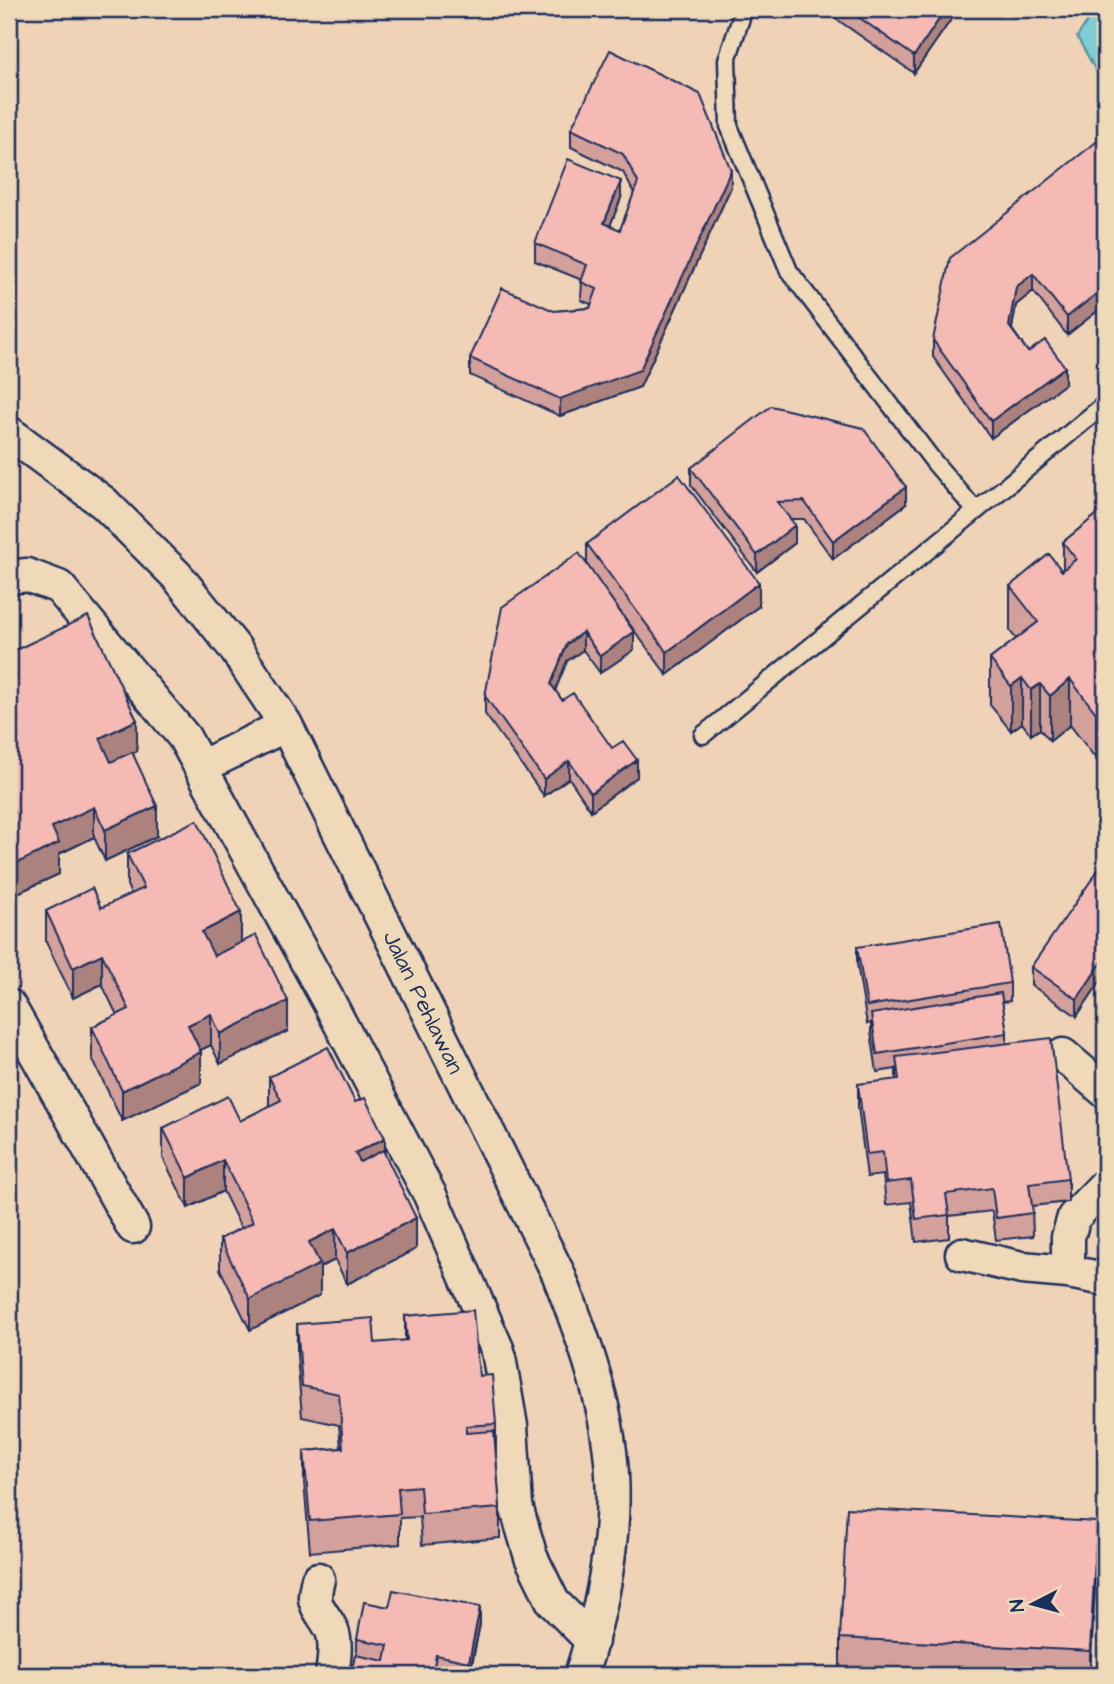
<svg xmlns="http://www.w3.org/2000/svg" width="1114" height="1684" viewBox="0 0 1114 1684" font-family="'Architects Daughter',sans-serif">
  <style>
    .water { fill: #7dcfd4; stroke: #568fa5; stroke-width: 2 }
    .lines { fill: none; stroke-linecap: round; stroke-linejoin: round }
    .lane-casing { stroke: #1b2f5e; stroke-width: 21 }
    .street-casing { stroke: #1b2f5e; stroke-width: 37 }
    .lane { stroke: #efd9b8; stroke-width: 16 }
    .street { stroke: #efd9b8; stroke-width: 32 }
    .wall { fill: #d3a09b; stroke: #1b2f5e; stroke-width: 2 }
    .shaded-wall { fill: #ac827e; stroke: #1b2f5e; stroke-width: 2 }
    .building { fill: #f5bab4; stroke: #1b2f5e; stroke-width: 2 }
    .labels { text-anchor: middle; stroke-width: 5; stroke-linejoin: round; paint-order: stroke }
    .street-label { font-size: 23px; fill: #1b2f5e; stroke: #efd9b8 }
  </style>
  <rect width="100%" height="100%" fill="#f0d3b7"/>
  <filter id="ink" filterUnits="userSpaceOnUse"><feTurbulence type="fractalNoise" baseFrequency=".0143" numOctaves="2"/><feDisplacementMap in="SourceGraphic" scale="14" xChannelSelector="R" yChannelSelector="G"/><feConvolveMatrix kernelMatrix="1 2 1 2 8 2 1 2 1" color-interpolation-filters="sRGB"/></filter>
  <g filter="url(#ink)">
    <path class="water" d="M1095 9H1105V69L1099 76 1077 37Z"/>
    <g class="lines">
      <defs>
        <path id="lane" d="M744 9 727 60 729 126 789 271 934 462 976 511 1105 404
          M703 735 976 511"/>
        <path id="street" d="M9 433 104 503 177 576 234 647 286 725 558 1273C583 1337 608 1404 612 1474 616 1543 602 1610 581 1675
          M9 577 27 575 59 587 184 737 330 1004 430 1195 498 1351 511 1426 516 1506 531 1557 553 1602 592 1641
          M201 767 286 725
          M9 1006 133 1227
          M1063 1055 1105 1091
          M962 1254 1022 1268 1068 1272 1105 1279
          M1068 1272V1237L1074 1217 1105 1185
          M318 1579C317 1584 315 1591 315 1596 314 1607 328 1620 332 1631 337 1644 334 1661 332 1675"/>
      </defs>
      <use href="#lane" class="lane-casing"/>
      <use href="#street" class="street-casing"/>
      <use href="#lane" class="lane"/>
      <use href="#street" class="street"/>
    </g>
    <path class="wall" d="M822 9H952V18L914 73Z
      M571 129 731 187 640 387 560 416 470 375V358L554 311 590 308 591 304 581 300 582 280 535 261V243L621 198 610 226 620 230 634 193 623 172 571 147Z
      M1105 135V305L1067 335 1033 291 1016 305 1012 329 1028 352 1065 384 991 438 933 357V340Z
      M691 468 906 504 833 559 804 519H790L795 543 757 572 691 485Z
      M1105 508 1096 759 1070 725 1050 741 1040 729 1031 735 1022 723 1011 731 990 705V659L1016 639 1010 631V586L1063 570V542Z
      M587 544 759 606 667 675 603 588 634 650 600 673 583 650 567 661 555 690 562 700 612 748 637 777 591 811 569 778 544 796 485 714V696L587 565Z
      M9 653 137 751 133 753 157 836 105 861 94 837 59 854V874L9 897Z
      M127 854 241 942 288 1031 220 1064 211 1045 200 1050 201 1083 122 1121 92 1058V1027L117 1015 102 984 73 998 46 942V911L101 908 131 894 127 885Z
      M1105 869V974L1077 1016 1031 985V967Z
      M857 947 1010 983V1001L1002 1002 1007 1033V1043L1068 1179V1202L1032 1206 1033 1236 996 1240 992 1211 949 1216V1238L916 1242 911 1202 886 1205 883 1175 867 1177 858 1107V1084L896 1080V1069L877 1072 871 1032V1023L867 1024 857 964Z
      M269 1077 355 1102 385 1155 416 1249 347 1284 335 1260 320 1267V1295L250 1330 220 1269V1239L241 1228 223 1191 188 1208 163 1158V1128L240 1121 269 1106Z
      M405 1316 479 1376 496 1424V1455L500 1508V1538L422 1545 420 1517 400 1518V1544L310 1552 304 1482V1451L341 1448 339 1425 302 1417 297 1355V1324L375 1343 405 1341Z
      M1097 1552 1090 1675H965L840 1669V1638Z
      M480 1624 470 1675H351L357 1656V1639Z"/>
    <path class="shaded-wall" d="M946 9H952V18L914 73V56Z
      M731 170V187L640 387 560 416V399Z
      M621 181V198L604 241V223Z
      M1033 274V291L1016 305 1009 343V326L1016 287Z
      M1105 287V305L1067 335V317Z
      M1065 367V384L991 438V421Z
      M906 487V504L833 559V541Z
      M795 525V543L757 572V555Z
      M759 583V606L667 675V652Z
      M583 632V650L567 661 551 701V684L567 644Z
      M634 632V650L600 673V656Z
      M1022 678V723L1011 731V686Z
      M1070 679V725L1050 741V696Z
      M1040 684V729L1031 735V690Z
      M1105 707V752L1096 759V713Z
      M137 720V751L100 768V738Z
      M637 760V777L591 811V793Z
      M569 761V778L544 796V779Z
      M157 806V836L105 861V830Z
      M94 807V837L59 854V874L9 897V867L52 827Z
      M241 912V943L202 962V932Z
      M102 954V984L73 998V968Z
      M1105 957V974L1077 1016V999Z
      M288 1001V1031L220 1064V1034Z
      M211 1014V1045L188 1056V1025Z
      M201 1052V1083L122 1121V1091Z
      M385 1138V1168L355 1183V1153Z
      M223 1160V1191L188 1208V1178Z
      M416 1218V1249L347 1284V1253Z
      M335 1229V1260L320 1267V1295L250 1330V1299L309 1242Z
      M1097 1522V1552L1090 1675V1651Z
      M480 1607V1624L469 1675V1662Z"/>
    <path class="building" d="M847 9H946L914 56Z
      M610 50 700 94 731 170 640 370 560 399 470 358 502 288 554 311 590 308 597 289 581 282 587 265 535 243 568 159 621 181 604 223 620 230 638 182 623 154 571 129Z
      M1105 135V287L1067 317 1033 274 1016 287 1009 326 1028 352 1045 340 1065 367 991 421 933 340 950 258Z
      M771 406 863 428 906 487 833 541 804 501 777 502 795 525 757 555 691 468Z
      M679 475 759 583 667 652 587 544Z
      M1105 508V707L1096 713 1070 679 1050 696 1040 684 1031 690 1022 678 1011 686 990 659 1038 622 1010 586 1049 554 1062 571 1076 559 1063 542Z
      M579 553 634 632 600 656 583 632 567 644 551 684 562 700 573 693 612 748 623 741 637 760 591 793 569 761 544 779 485 696 502 607Z
      M88 616 137 720 100 738 111 762 132 752 157 806 105 830 94 807 52 827 59 843 9 867V814L14 812 9 802V681L16 677 9 661V653Z
      M197 820 241 912 202 932 214 956 256 935 288 1001 220 1034 211 1014 188 1025 201 1052 122 1091 92 1027 129 1009 102 954 73 968 46 911 92 888 101 908 144 888 127 854Z
      M1101 866 1105 869V957L1077 999 1031 967Z
      M1001 924 1010 983 867 1006 857 947Z
      M1001 993 1007 1033 877 1054 871 1014Z
      M1051 1038 1068 1179 1029 1184 1033 1213 996 1218 992 1188 946 1194 949 1215 916 1219 911 1180 886 1183 883 1152 867 1154 858 1084 899 1079 896 1057Z
      M328 1047 355 1102 365 1098 385 1138 355 1153 360 1162 383 1150 416 1218 347 1253 335 1229 309 1242 320 1264 250 1299 220 1239 253 1222 223 1160 188 1178 163 1128 228 1096 240 1121 281 1100 269 1077Z
      M473 1310 479 1376 492 1375 496 1424 466 1426V1433L494 1431 500 1508 422 1514 420 1486 398 1488 400 1514 310 1521 304 1451 343 1448 339 1394 302 1386 297 1324 373 1318 375 1343 407 1340 405 1316Z
      M847 1508 1097 1522 1090 1651 840 1638Z
      M393 1590 480 1607 469 1662 436 1655 434 1667 467 1674 466 1675H351L355 1655 385 1661 388 1645 357 1639 364 1602 389 1607Z"/>
  </g>
  <g class="labels">
    <g class="street-label">
      <text transform="translate(424 1002) rotate(64)" y="8">Jalan Pehlawan</text>
    </g>
  </g>
  <rect width="1114" height="1684" fill="none" stroke="#efd9b8" stroke-width="35"/>
  <rect x="18" y="18" width="1079" height="1649" fill="none" stroke="#1b2f5e" stroke-width="2.5" filter="url(#ink)"/>
  <g transform="translate(1033 1604) rotate(264)" stroke="#efd9b8" stroke-width="5" paint-order="stroke">
  <path d="M0-5L12 26L0 18L-12 26Z" fill="#1b2f5e"/>
  <text y="-10" font-size="19" font-weight="bold" text-anchor="middle" fill="#1b2f5e">N</text>
  </g>
</svg>
